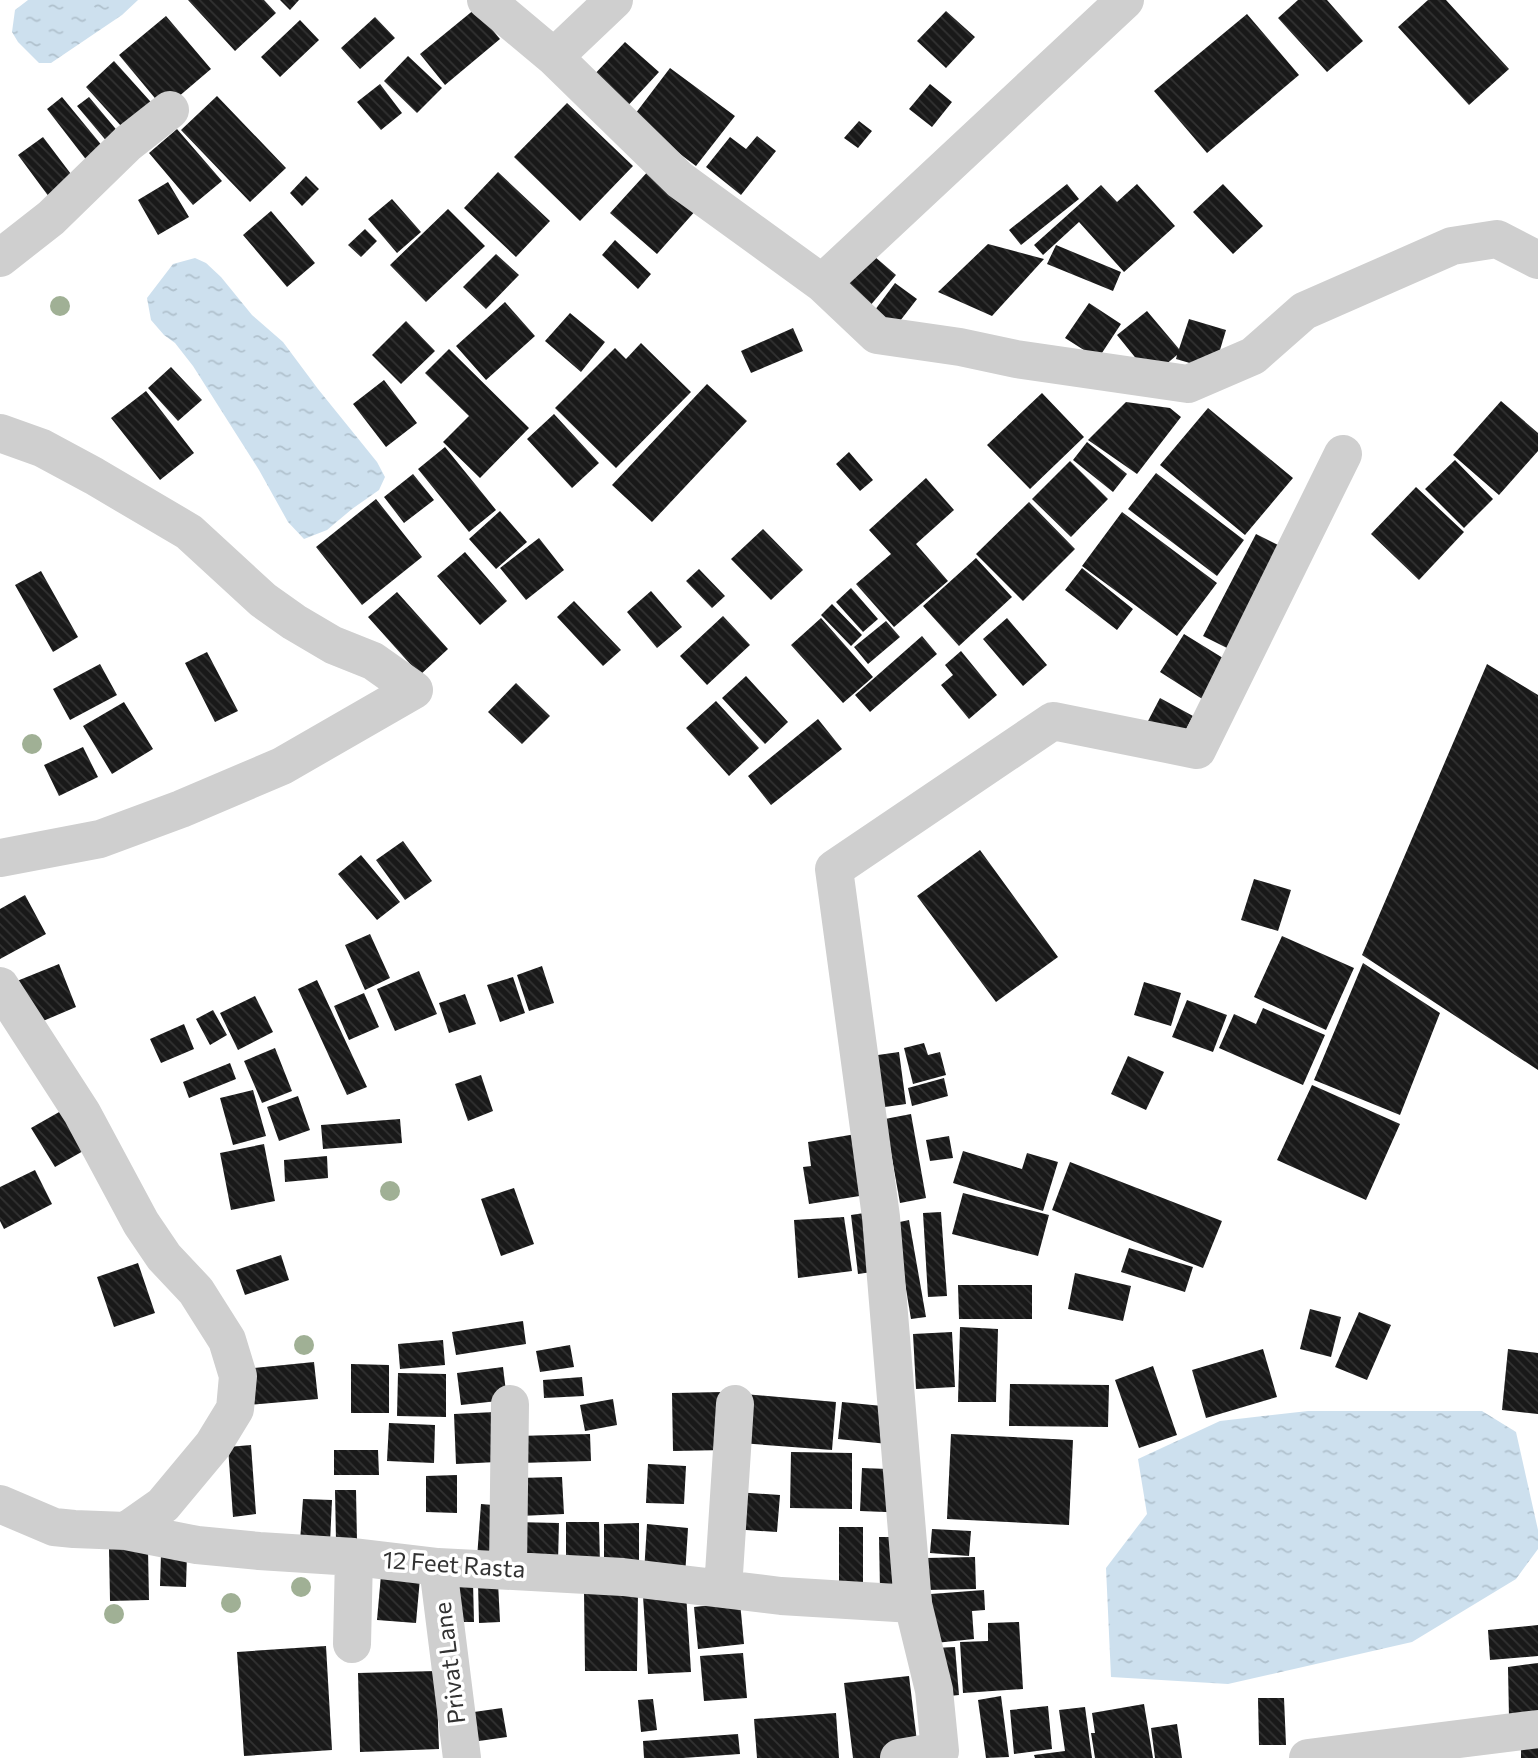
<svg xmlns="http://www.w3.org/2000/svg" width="1538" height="1758" viewBox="0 0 1538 1758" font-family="Commissioner,sans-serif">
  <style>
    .water { fill: url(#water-ripples) }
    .building { fill: url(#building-back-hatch) }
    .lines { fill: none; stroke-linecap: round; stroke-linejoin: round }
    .minor { stroke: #cfcfcf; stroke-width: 38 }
    .tree { fill: #a0b095 }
    .labels { text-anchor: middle; stroke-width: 7; stroke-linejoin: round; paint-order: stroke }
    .street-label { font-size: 24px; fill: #323232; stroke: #fff }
  </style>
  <defs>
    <pattern id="water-ripples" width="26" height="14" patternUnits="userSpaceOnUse" patternTransform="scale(1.75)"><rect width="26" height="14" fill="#cde0ee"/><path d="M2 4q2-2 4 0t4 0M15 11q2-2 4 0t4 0" fill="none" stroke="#b0c1cd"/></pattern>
    <pattern id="building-back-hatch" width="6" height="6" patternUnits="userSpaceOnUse" patternTransform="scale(1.75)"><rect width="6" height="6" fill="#191919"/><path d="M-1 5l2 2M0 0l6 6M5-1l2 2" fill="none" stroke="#323232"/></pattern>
  </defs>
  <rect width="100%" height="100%" fill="#fff"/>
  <path class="water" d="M28 0H138L122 15 51 63H39L18 42 12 32 15 10Z
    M195 258 206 263 221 277 252 315 283 342 318 389 377 462 385 477 379 490 352 509 327 530 304 539 288 522 259 470 193 366 175 343 164 335 151 320 147 298 173 264Z
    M1308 1411H1482L1516 1432 1538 1530V1549L1516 1579 1412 1642 1228 1684 1111 1677 1106 1568 1147 1514 1138 1459 1220 1421Z"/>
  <path class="building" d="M188 0H264L276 13 235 51Z
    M280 0H299L290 10Z
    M1298 0H1327L1363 41 1327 72 1278 18Z
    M1428 0H1446L1509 69 1469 105 1398 27Z
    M475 9 500 39 445 85 420 54Z
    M946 11 975 37 946 68 917 41Z
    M1247 14 1299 75 1207 153 1154 91Z
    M166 16 211 69 164 109 119 55Z
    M375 17 395 38 360 69 341 48Z
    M300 20 319 40 280 77 261 57Z
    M625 42 659 72 623 111 590 79Z
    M408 56 442 88 417 113 384 81Z
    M114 61 158 110 130 136 86 87Z
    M670 68 735 116 696 166 632 118Z
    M380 84 402 113 381 130 357 102Z
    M930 84 952 102 932 127 909 109Z
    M217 96 286 168 250 202 181 130Z
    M62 97 108 153 91 166 47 109Z
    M89 97 125 140 114 150 77 106Z
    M567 103 633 166 580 221 514 157Z
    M859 121 872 131 858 148 844 138Z
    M177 129 222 181 193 205 149 153Z
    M757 136 776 151 741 195 706 167 730 137 746 149Z
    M43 137 80 186 55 205 18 155Z
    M651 168 697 209 657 254 610 213Z
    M498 172 550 221 516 257 464 208Z
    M306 176 319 189 302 206 290 193Z
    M168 182 189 217 158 235 138 200Z
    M1067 184 1079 199 1021 245 1009 230Z
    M1137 184 1175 226 1124 272 1079 222 1043 255 1034 245 1101 185 1117 202Z
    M1223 184 1263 226 1233 254 1193 212Z
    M392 199 421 232 397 253 368 219Z
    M448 209 485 246 426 302 390 265Z
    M271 211 315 263 287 287 243 235Z
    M365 229 377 241 361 257 348 245Z
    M615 240 651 274 638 289 602 255Z
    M988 244 1044 259 992 316 938 292Z
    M1056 245 1121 272 1113 291 1047 264Z
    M867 250 896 275 869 307 839 282Z
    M496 254 519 275 486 309 463 287Z
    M895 283 917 299 893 330 872 314Z
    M505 302 535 336 486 380 456 346Z
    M1089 303 1121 324 1098 359 1065 338Z
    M1147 311 1179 349 1189 319 1226 330 1214 370 1176 359 1177 355 1151 377 1117 335Z
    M570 313 605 342 581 372 545 341Z
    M406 321 435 351 401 384 372 355Z
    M793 328 803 351 751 373 741 351Z
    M641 343 691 392 616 468 555 408 615 348 626 359Z
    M449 349 529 428 480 478 443 442 469 416 425 373Z
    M171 367 202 400 178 421 148 388Z
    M384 380 417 423 386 447 353 404Z
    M707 384 747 421 652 522 612 485Z
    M146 391 194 453 160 480 111 418Z
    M1042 393 1084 437 1030 489 987 445Z
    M1501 401 1538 433V451L1499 495 1453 455Z
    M1126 402 1170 408 1181 417 1137 474 1088 440Z
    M1208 408 1293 478 1245 535 1160 465Z
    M554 414 599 463 572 488 527 439Z
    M1087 442 1127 474 1113 492 1073 460Z
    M445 447 496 510 469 532 418 469Z
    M849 452 873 480 860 491 836 464Z
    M1455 460 1493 499 1464 528 1425 489Z
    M1070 461 1108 499 1071 537 1032 499Z
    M1156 473 1244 540 1217 576 1128 509Z
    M413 474 434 500 404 523 384 497Z
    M926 478 954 510 916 544 948 581 894 627 856 584 891 554 869 530Z
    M1416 487 1464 532 1419 580 1371 534Z
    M376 499 422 557 362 605 316 547Z
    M1029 502 1075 549 1023 601 976 554Z
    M500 511 527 542 496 569 469 539Z
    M1122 512 1217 583 1177 636 1082 566Z
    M763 529 803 570 771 600 731 559Z
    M1256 534 1286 549 1233 651 1203 636Z
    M539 538 564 570 526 600 500 568Z
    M465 552 507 601 480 625 437 576Z
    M976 558 1012 597 959 646 923 606Z
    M1082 568 1133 609 1117 630 1065 590Z
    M699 569 725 596 712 608 686 581Z
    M41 571 78 637 53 652 15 585Z
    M851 588 878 619 863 632 836 602Z
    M651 591 682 627 657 648 627 612Z
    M397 592 448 649 420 675 368 617Z
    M574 601 621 650 603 666 557 617Z
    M832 604 862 635 851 646 821 615Z
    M723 616 750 645 707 685 680 656Z
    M821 618 873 677 843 703 791 645Z
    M1007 618 1047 665 1023 686 983 639Z
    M886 621 900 637 868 664 854 647Z
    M1184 634 1231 663 1207 702 1160 672Z
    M922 636 937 654 870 712 855 695Z
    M961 651 997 695 969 719 941 685 953 675 945 665Z
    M207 652 238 711 215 722 185 663Z
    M100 664 117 695 70 720 53 689Z
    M1487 664 1538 695V1070L1362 955Z
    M746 676 788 722 765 744 722 698Z
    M516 683 550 716 522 744 488 712Z
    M1160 698 1193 716 1181 739 1148 721Z
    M716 701 759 748 729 776 686 728Z
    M124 702 153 749 112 774 83 726Z
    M818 719 842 749 771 805 748 776Z
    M83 747 98 777 59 796 44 765Z
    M403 841 432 881 405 900 376 860Z
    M980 850 1058 957 996 1002 917 896Z
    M361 855 400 902 377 920 338 874Z
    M1254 879 1291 890 1278 931 1241 920Z
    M25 895 46 934 0 959V909Z
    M370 934 390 978 365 990 345 945Z
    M1282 936 1354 968 1326 1030 1254 997Z
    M1363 963 1440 1013 1400 1115 1314 1080Z
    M59 964 76 1007 29 1027 12 983Z
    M542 966 554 1003 529 1011 517 975Z
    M419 971 437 1014 395 1031 377 989Z
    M513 977 525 1013 500 1022 487 985Z
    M317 980 367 1087 347 1095 298 989Z
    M1144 982 1181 993 1171 1026 1134 1015Z
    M364 993 379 1027 349 1040 334 1006Z
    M465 994 476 1024 449 1033 439 1003Z
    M255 996 273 1032 238 1050 220 1013Z
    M1187 1000 1227 1015 1213 1052 1172 1037Z
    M1263 1008 1325 1035 1303 1085 1219 1048 1234 1014 1256 1024Z
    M213 1010 227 1035 210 1045 196 1019Z
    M184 1024 194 1049 161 1063 150 1039Z
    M924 1043 928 1055 940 1052 946 1075 913 1084 904 1048Z
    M275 1048 292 1091 262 1103 244 1061Z
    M899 1052 906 1104 878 1108 871 1056Z
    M1128 1056 1164 1072 1146 1110 1111 1094Z
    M230 1063 236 1079 189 1098 183 1082Z
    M481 1075 493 1111 468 1121 455 1084Z
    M944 1078 948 1096 912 1106 908 1088Z
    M1312 1085 1400 1124 1366 1200 1277 1160Z
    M253 1090 266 1136 233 1145 220 1098Z
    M298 1096 310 1130 279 1141 267 1107Z
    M68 1107 92 1146 55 1167 31 1128Z
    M911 1114 926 1198 900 1203 885 1119Z
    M400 1119 402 1143 323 1149 321 1125Z
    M856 1134 866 1195 809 1204 803 1167 811 1166 808 1142Z
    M949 1136 953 1158 930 1161 926 1140Z
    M264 1144 275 1201 231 1210 220 1153Z
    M963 1151 1022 1169 1027 1153 1058 1162 1043 1211 953 1183Z
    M327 1156 328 1178 285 1182 284 1160Z
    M1070 1162 1222 1221 1203 1268 1052 1210Z
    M35 1170 52 1204 4 1229 0 1221V1187Z
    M514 1188 534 1244 501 1256 481 1199Z
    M963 1193 1049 1215 1038 1256 952 1234Z
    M871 1212 879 1271 858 1274 851 1215Z
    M941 1212 947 1296 928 1297 923 1213Z
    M844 1217 852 1271 798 1278 794 1220Z
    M909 1220 926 1317 911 1319 895 1223Z
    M1129 1248 1193 1267 1185 1292 1121 1272Z
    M281 1255 289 1280 245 1295 236 1270Z
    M138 1263 155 1313 114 1327 97 1277Z
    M1075 1273 1131 1286 1123 1321 1068 1309Z
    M958 1285H1032V1319H959Z
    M1310 1309 1341 1317 1331 1357 1300 1349Z
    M1359 1312 1391 1325 1367 1380 1335 1367Z
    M523 1321 526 1344 456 1355 452 1332Z
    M960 1327 998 1329 996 1402H958Z
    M952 1332 955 1387 916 1389 913 1334Z
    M443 1340 445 1365 400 1369 398 1344Z
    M570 1345 574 1367 540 1372 536 1351Z
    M1263 1349 1277 1397 1206 1418 1192 1370Z
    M1508 1349 1538 1353V1414L1502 1410Z
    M314 1362 318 1399 247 1405 244 1369Z
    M351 1364 389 1365V1413H351Z
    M1153 1366 1177 1435 1139 1448 1115 1380Z
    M503 1367 507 1400 461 1405 457 1373Z
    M398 1373 446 1374V1417L397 1416Z
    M582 1377 584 1396 544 1398 543 1380Z
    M1010 1384 1109 1385 1108 1427 1009 1426Z
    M724 1392 726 1450 673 1451 672 1393Z
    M744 1394 836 1402 832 1450 740 1443Z
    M613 1399 617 1425 585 1431 580 1405Z
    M842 1402 912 1409 908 1446 838 1439Z
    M495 1412 497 1462 456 1464 454 1414Z
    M389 1423 435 1425 434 1463 387 1461Z
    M590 1434 591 1461 519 1463 518 1436Z
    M951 1434 1073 1440 1069 1525 947 1519Z
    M251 1445 256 1514 233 1517 228 1447Z
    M334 1450H378L379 1475H334Z
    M791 1452 852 1453V1509L790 1508Z
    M648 1464 686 1466 684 1504 646 1503Z
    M862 1468 914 1470 911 1513 860 1511Z
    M457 1475V1513L426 1512V1476Z
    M562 1477 564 1514 520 1516 518 1478Z
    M335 1490H356L357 1541H336Z
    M735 1492 780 1495 777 1532 732 1529Z
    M303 1499 332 1500 330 1543 300 1542Z
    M481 1504 505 1506 501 1559 477 1558Z
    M514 1522 559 1523 558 1562 513 1560Z
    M566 1522H599L600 1565 566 1566Z
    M639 1523V1569H604V1524Z
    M647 1524 688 1528 685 1576 644 1573Z
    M839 1527H863V1592H839Z
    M932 1529 971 1531 969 1556 930 1553Z
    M879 1537H906L907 1591H880Z
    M109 1549H148L149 1600 110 1601Z
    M161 1554H187L186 1587 160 1586Z
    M975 1557 976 1589 926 1590V1558Z
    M381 1575 420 1578 416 1623 377 1620Z
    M453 1582H473L474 1622H454Z
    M498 1582 500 1622 479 1623 478 1583Z
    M584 1590H638L637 1671H585Z
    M984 1590 985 1610 972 1611 974 1639 935 1643 931 1594Z
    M686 1593 691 1672 648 1674 643 1596Z
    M740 1602 744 1644 698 1649 694 1607Z
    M1019 1622 1023 1689 963 1693 960 1642 988 1641V1623Z
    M1538 1625V1656L1490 1660 1488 1630Z
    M326 1646 332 1750 244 1756 237 1652Z
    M955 1647 959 1695 939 1697 934 1648Z
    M743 1653 747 1698 704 1701 700 1656Z
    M1538 1663V1717L1509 1718 1508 1667Z
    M436 1671 439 1749 360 1752 358 1673Z
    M909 1676 919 1758H853L844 1683Z
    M1001 1696 1009 1757 986 1758 978 1700Z
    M1258 1698H1284L1286 1745H1259Z
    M653 1699 657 1730 641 1732 638 1700Z
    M1144 1704 1153 1758H1095L1091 1733H1095L1092 1713Z
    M1048 1706 1052 1749 1014 1754 1010 1710Z
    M1085 1707 1092 1758H1035L1034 1755 1065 1751 1059 1710Z
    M502 1708 507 1737 472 1742 467 1713Z
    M836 1713 839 1758H757L754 1719Z
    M1177 1724 1182 1758H1155L1151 1728Z
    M738 1734 740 1754 683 1758H644L643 1741Z
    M1521 1738 1538 1739V1758H1521Z"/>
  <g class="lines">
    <path class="minor" d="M486 0 554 57 680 180 822 283 877 335 960 347 1016 359 1188 384 1253 356 1304 311 1452 246 1497 239 1538 260
      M554 57 614 0
      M0 258 51 218 128 143 170 110
      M822 283 1125 0
      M0 433 42 448 94 476 189 532 263 600 294 622 333 645 373 661 414 690 282 766 181 809 100 839 0 858
      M0 986 82 1113 141 1223 164 1257 196 1291 227 1340 238 1376 235 1409 213 1445 163 1505 126 1531
      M0 1504 54 1527 74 1529 126 1531 197 1545 259 1551 354 1557 438 1567 623 1577 781 1596 913 1604
      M438 1567 462 1758
      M508 1570 510 1404
      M723 1589 735 1404
      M352 1644 354 1557
      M899 1758 940 1751 934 1690 913 1604 881 1217 834 869 1053 721 1197 750 1343 454
      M1308 1758 1538 1729"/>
  </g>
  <g class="tree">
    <circle cx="60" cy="306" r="10"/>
    <circle cx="32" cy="744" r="10"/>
    <circle cx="390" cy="1191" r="10"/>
    <circle cx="304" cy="1345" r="10"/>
    <circle cx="301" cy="1587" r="10"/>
    <circle cx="231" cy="1603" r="10"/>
    <circle cx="114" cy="1614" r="10"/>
  </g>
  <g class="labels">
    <g class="street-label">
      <text transform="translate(454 1565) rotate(4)" y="8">12 Feet Rasta</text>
      <text transform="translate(450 1663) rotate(-97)" y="8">Privat Lane</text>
    </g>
  </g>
</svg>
